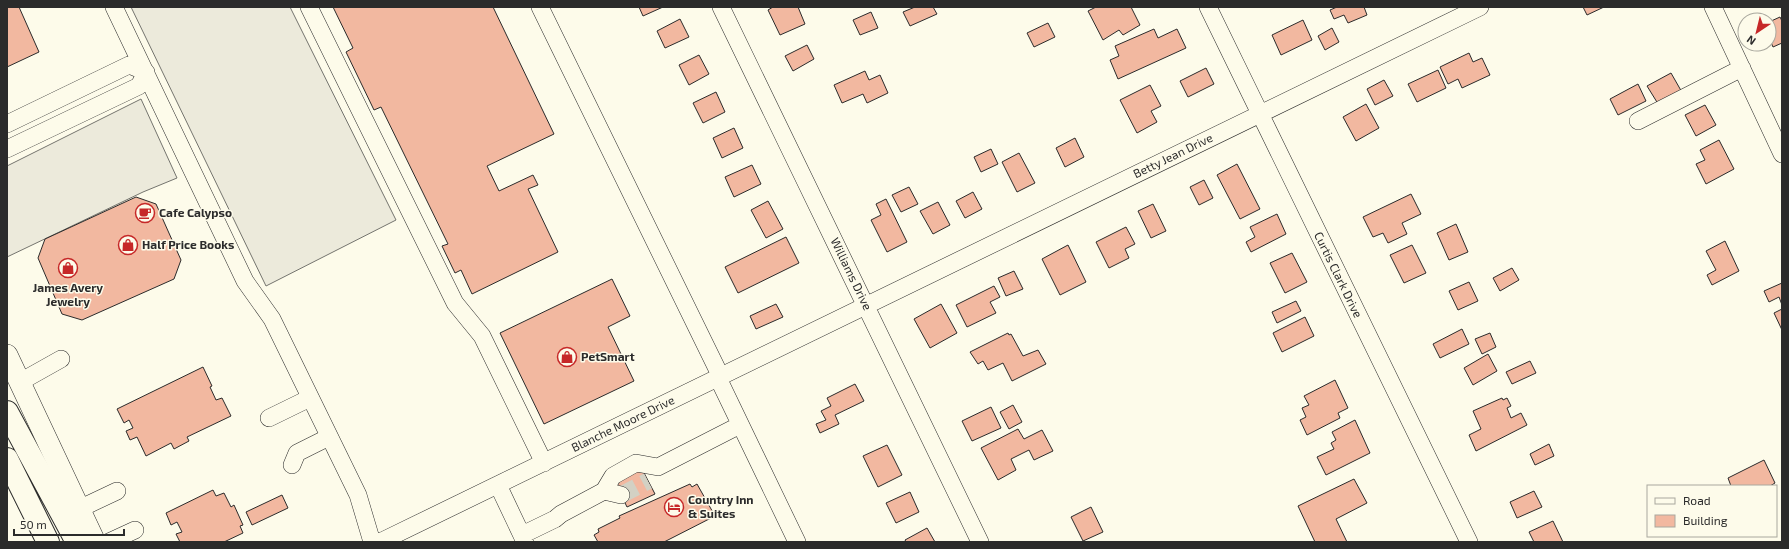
<svg xmlns="http://www.w3.org/2000/svg" width="1789" height="549" viewBox="0 0 1789 549" font-family="'Exo 2',sans-serif">
  <style>
    .parking { fill: #eceadb; stroke: #74746e }
    .building { fill: #f2b8a0; stroke: #2b2b2b }
    .lines { fill: none; stroke-linecap: round; stroke-linejoin: round }
    .minor-tunnel { stroke: #d3d1c4; stroke-width: 17; stroke-dasharray: 17 8; stroke-linecap: butt }
    .minor-casing { stroke: #2b2b2b; stroke-width: 18 }
    .major-casing { stroke: #2b2b2b; stroke-width: 22 }
    .highway-casing { stroke: #2b2b2b; stroke-width: 24 }
    .minor { stroke: #fdfbea; stroke-width: 17 }
    .major { stroke: #fdfbea; stroke-width: 21 }
    .highway { stroke: #fdfbea; stroke-width: 22 }
    .labels { text-anchor: middle; stroke-width: 3; stroke-linejoin: round; paint-order: stroke }
    .street-label { font-size: 12px; fill: #2b2b2b; stroke: #fdfbea }
    .poi-label { font-size: 12px; font-weight: bold; fill: #2b2b2b; stroke: #fdfbea; text-anchor: start }
  </style>
  <rect width="100%" height="100%" fill="#fdfbea"/>
  <path class="parking" d="M131 7H290L396 220 266 286Z
    M141 99 177 178 143 192 7 257V166Z"/>
  <path class="building" d="M7 7H19L39 52 7 67Z
    M333 7H493L554 134 487 166 499 191 533 175 538 185 528 189 558 252 472 294 461 270 455 273 442 246 448 244 381 107 374 110 346 52 353 48Z
    M639 7H663L643 16Z
    M773 7H798L805 24 780 35 768 10Z
    M915 7H933L937 14 910 26 903 12Z
    M1096 7H1131L1140 25 1123 35 1119 30 1103 40 1088 11Z
    M1337 7H1364L1367 15 1348 23 1344 15 1334 19 1330 10Z
    M1583 7H1604L1587 15Z
    M871 12 878 28 860 35 853 20Z
    M1780 17 1782 21V43L1773 47 1769 38V22Z
    M680 19 689 37 665 48 657 31Z
    M1303 20 1312 40 1281 55 1272 35Z
    M1048 23 1055 37 1034 47 1027 33Z
    M1332 28 1339 42 1325 50 1318 36Z
    M1154 29 1158 38 1177 29 1186 48 1118 79 1110 60 1119 56 1115 46Z
    M807 45 814 59 793 71 785 56Z
    M1469 53 1473 62 1482 58 1490 75 1462 88 1458 79 1448 84 1440 67Z
    M699 55 709 74 689 85 679 65Z
    M1206 68 1214 84 1188 97 1180 81Z
    M1438 70 1446 88 1417 102 1408 84Z
    M865 71 869 80 880 75 888 93 867 103 863 94 842 103 834 85Z
    M1671 73 1683 94 1660 107 1647 86Z
    M1384 80 1393 96 1375 105 1367 89Z
    M1638 84 1646 101 1618 115 1610 99Z
    M1150 85 1161 106 1151 111 1157 122 1137 133 1120 100Z
    M716 92 725 112 703 123 693 103Z
    M1366 104 1379 128 1356 141 1343 117Z
    M1705 105 1716 125 1696 136 1685 115Z
    M734 128 743 148 722 158 713 138Z
    M1075 138 1084 157 1065 167 1056 148Z
    M1719 140 1734 169 1706 184 1696 164 1705 160 1700 150Z
    M991 149 998 164 981 172 974 157Z
    M1019 153 1035 183 1017 192 1002 162Z
    M1237 164 1260 209 1240 219 1217 175Z
    M752 165 761 184 734 197 725 177Z
    M1204 180 1213 198 1199 205 1190 187Z
    M909 187 918 204 901 212 892 195Z
    M973 192 982 209 965 218 956 201Z
    M1411 194 1421 214 1402 223 1407 234 1388 243 1383 233 1373 237 1363 217Z
    M136 197 156 204 181 260 174 279 82 320 62 314 38 258 45 239Z
    M886 199 907 242 887 252 871 220 881 215 876 204Z
    M768 201 783 229 766 238 751 210Z
    M938 202 950 225 933 234 920 211Z
    M1153 204 1166 231 1151 238 1138 211Z
    M1277 214 1286 234 1251 252 1246 242 1255 237 1250 227Z
    M1456 224 1468 252 1449 260 1437 233Z
    M1126 227 1135 244 1125 249 1129 258 1109 268 1096 242Z
    M786 237 799 263 738 293 725 267Z
    M1725 241 1739 271 1712 285 1707 275 1716 270 1706 251Z
    M1068 245 1086 282 1060 295 1042 259Z
    M1412 245 1426 273 1404 283 1390 255Z
    M1292 253 1307 282 1285 293 1270 263Z
    M1512 268 1519 280 1500 291 1493 278Z
    M1014 271 1023 289 1006 296 998 278Z
    M612 279 630 316 608 327 634 381 544 424 500 333Z
    M1469 282 1478 301 1458 310 1449 291Z
    M1782 283V305L1779 297 1769 302 1764 291Z
    M994 286 1000 297 990 302 996 313 967 327 956 305Z
    M1296 301 1301 311 1277 323 1272 312Z
    M776 304 783 317 756 329 750 316Z
    M941 304 957 333 930 348 914 319Z
    M1782 309V330L1774 313Z
    M1305 317 1314 336 1282 352 1273 333Z
    M1462 329 1469 344 1440 358 1433 344Z
    M1008 333 1009 335 1011 334 1023 356 1038 350 1046 364 1012 381 1003 363 988 370 983 361 978 364 970 352Z
    M1490 333 1496 347 1482 354 1475 339Z
    M1488 354 1497 371 1473 385 1464 368Z
    M1530 361 1536 373 1512 384 1506 372Z
    M203 367 212 386 210 387 216 400 222 398 231 416 187 437 189 441 174 449 171 443 146 456 137 437 130 440 126 431 133 428 129 420 124 423 117 409Z
    M1335 380 1348 408 1338 413 1340 418 1307 435 1300 420 1306 417 1302 408 1309 405 1304 396Z
    M855 384 864 401 835 415 839 424 820 433 816 424 826 420 821 411 831 406 827 398Z
    M1502 398 1503 400 1507 398 1511 406 1507 408 1511 418 1521 413 1527 425 1476 451 1469 435 1481 429 1473 411Z
    M1013 405 1022 422 1009 429 1000 412Z
    M991 407 1001 428 972 441 962 421Z
    M1355 420 1370 453 1326 475 1317 457 1334 449 1331 443 1336 440 1332 432Z
    M1018 429 1024 439 1042 430 1053 451 1034 460 1029 450 1011 459 1016 470 998 480 981 448Z
    M1549 444 1554 456 1535 465 1530 454Z
    M887 445 902 475 878 487 863 456Z
    M1764 460 1775 483 1770 486H1731L1728 478Z
    M642 469 655 494 627 507 615 482Z
    M1354 479 1367 503 1336 519 1347 542H1315L1298 506Z
    M690 484 692 487 697 484 715 516 664 542H598L594 535 599 532 598 529 620 518 619 516Z
    M213 490 216 496 224 493 231 507 234 505 243 525 240 526 243 533 224 542H180L176 534 182 532 177 522 171 525 166 513Z
    M1534 491 1542 507 1517 518 1510 502Z
    M910 492 919 512 896 523 886 503Z
    M282 495 288 508 252 525 246 512Z
    M1091 507 1103 532 1083 541 1071 517Z
    M1553 521 1563 542H1534L1529 532Z
    M927 528 935 542H906L905 540Z"/>
  <g class="lines">
    <path class="minor-tunnel" d="M621 495 648 481"/>
    <defs>
      <path id="minor" d="M114 7 245 281 272 319 358 495 372 542
        M309 7 455 303 482 336 544 463
        M540 7 721 377
        M721 7 980 542
        M1208 7 1469 542
        M1713 7 1782 154
        M1638 121 1742 68
        M7 124 129 65 146 72 139 86 7 149
        M718 378 797 542
        M20 382 61 359
        M269 418 310 398
        M292 465 297 453 329 437
        M498 485 525 542
        M604 491 621 495
        M79 509 117 491
        M522 535 555 519 561 514 604 491 613 476 636 463 658 467 740 425
        M109 542 135 530
        M380 542 1480 7"/>
      <path id="major" d="M7 355 95 542"/>
      <path id="highway" d="M7 412 77 542
        M7 459 48 542"/>
    </defs>
    <use href="#minor" class="minor-casing"/>
    <use href="#major" class="major-casing"/>
    <use href="#highway" class="highway-casing"/>
    <use href="#minor" class="minor"/>
    <use href="#major" class="major"/>
    <use href="#highway" class="highway"/>
  </g>
  <defs>
    <symbol id="cafe-ring" viewBox="-11 -11 22 22"><circle r="9.5" fill="#fdfbea" stroke="#c62828" stroke-width="1.5"/><path d="M-5.5-4.5H6V0H3Q3 3.5 0 3.5H-2.5Q-5.5 3.5-5.5 0ZM3-3.2v2h1.7v-2ZM-6 4.5H4V6H-6Z" fill="#c62828"/></symbol>
    <symbol id="shop-ring" viewBox="-11 -11 22 22"><circle r="9.5" fill="#fdfbea" stroke="#c62828" stroke-width="1.5"/><path d="M-5-2.5h2.3a2.7 3.5 0 0 1 5.4 0H5L5.5 6h-11ZM-1.5-2.5h3a1.5 2.3 0 0 0-3 0Z" fill="#c62828"/></symbol>
    <symbol id="hotel-ring" viewBox="-11 -11 22 22"><circle r="9.5" fill="#fdfbea" stroke="#c62828" stroke-width="1.5"/><path d="M-6-4.5h1.5V1H6V5H4.5V3h-9V5H-6ZM-4 0a1.8 1.8 0 1 1 3.6 0ZM.5 0V-2.5h3Q6-2.5 6 0Z" fill="#c62828"/></symbol>
  </defs>
  <g fill-rule="evenodd">
    <use href="#cafe-ring" x="134" y="202" width="22" height="22"/>
    <use href="#shop-ring" x="117" y="234" width="22" height="22"/>
    <use href="#shop-ring" x="57" y="257" width="22" height="22"/>
    <use href="#shop-ring" x="556" y="346" width="22" height="22"/>
    <use href="#hotel-ring" x="663" y="496" width="22" height="22"/>
  </g>
  <g class="labels">
    <g class="street-label">
      <text transform="translate(1173 156) rotate(-26)" y="4">Betty Jean Drive</text>
      <text transform="translate(851 274) rotate(64)" y="4">Williams Drive</text>
      <text transform="translate(1338 275) rotate(64)" y="4">Curtis Clark Drive</text>
      <text transform="translate(623 424) rotate(-26)" y="4">Blanche Moore Drive</text>
    </g>
    <g class="poi-label">
      <text x="159" y="217">Cafe Calypso</text>
      <text x="142" y="249">Half Price Books</text>
      <text x="68" y="292" text-anchor="middle">James Avery<tspan x="68" dy="14">Jewelry</tspan></text>
      <text x="581" y="361">PetSmart</text>
      <text x="688" y="504">Country Inn<tspan x="688" dy="14">&amp; Suites</tspan></text>
    </g>
  </g>
  <rect width="1789" height="549" fill="none" stroke="#2b2b2b" stroke-width="16"/>
  <rect x="1647" y="485" width="130" height="52" fill="#fdfbea" stroke="#a9a89e"/>
  <rect x="1655" y="498" width="20" height="6" fill="#fdfbea" stroke="#a9a89e"/>
  <text x="1683" y="505" font-size="12" fill="#2b2b2b">Road</text>
  <rect x="1655" y="515" width="20" height="12" fill="#f2b8a0" stroke="#a9a89e"/>
  <text x="1683" y="525" font-size="12" fill="#2b2b2b">Building</text>
  <g transform="translate(1757 32) rotate(215)"><circle r="19" fill="#fdfbea" stroke="#a9a89e"/>
  <path d="M0-3L7 15L0 10L-7 15Z" fill="#c62828"/>
  <text y="-6" font-size="11" font-weight="bold" text-anchor="middle" fill="#2b2b2b">N</text>
  </g>
  <path d="M14 529v6h110v-6" fill="none" stroke="#2b2b2b" stroke-width="2"/>
  <text x="20" y="529" font-size="12" fill="#2b2b2b" stroke="#fdfbea" stroke-width="3" paint-order="stroke">50 m</text>
</svg>
